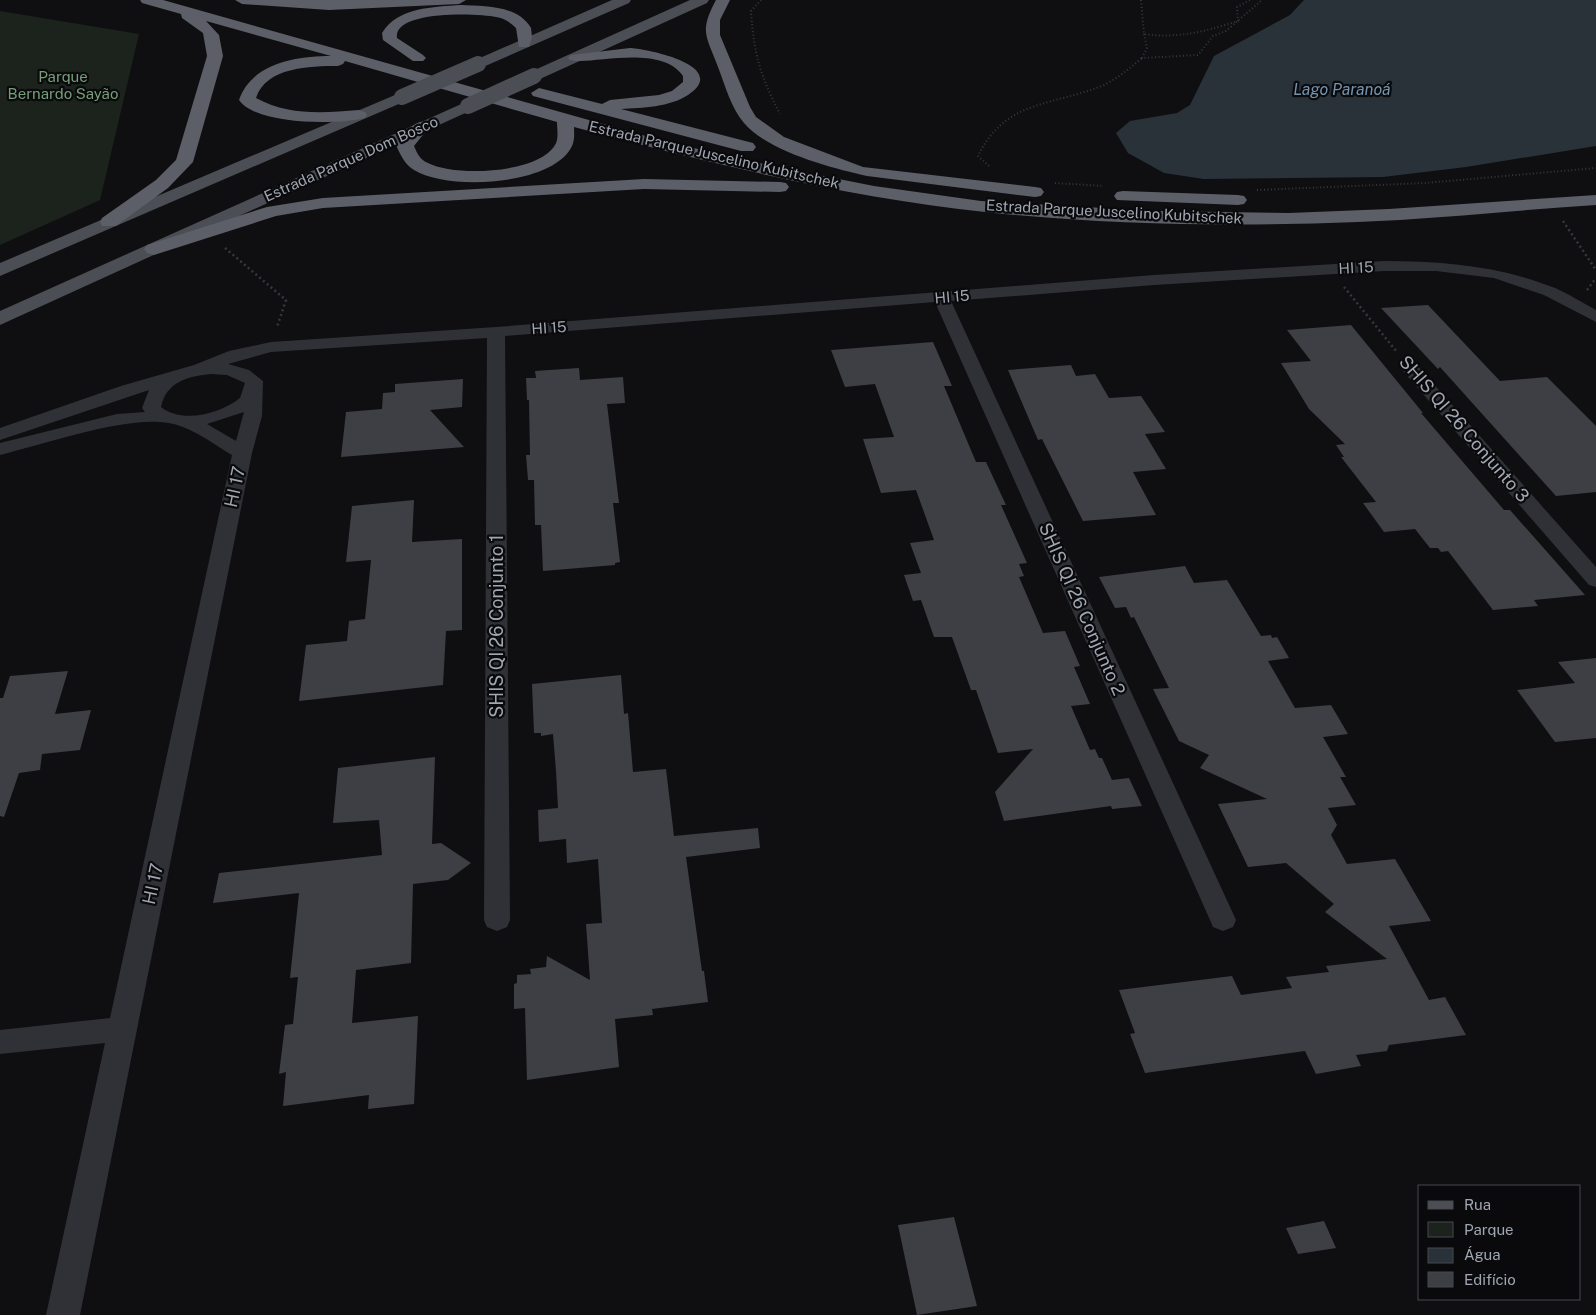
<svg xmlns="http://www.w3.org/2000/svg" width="1596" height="1315" viewBox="0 0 1596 1315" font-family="'Public Sans',sans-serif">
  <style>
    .green { fill: #1c231d }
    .water { fill: #293239 }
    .building { fill: #3e3f44 }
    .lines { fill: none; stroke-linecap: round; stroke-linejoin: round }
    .path-far1 { stroke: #36383d; stroke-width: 2; stroke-dasharray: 1 2.5; stroke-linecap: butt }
    .path { stroke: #36383d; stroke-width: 2.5; stroke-dasharray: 2 3; stroke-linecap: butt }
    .street { fill: #303136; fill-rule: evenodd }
    .primary { fill: #4c4e55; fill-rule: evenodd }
    .highway { fill: #5c5f67; fill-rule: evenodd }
    .primary-bridge { stroke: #4c4e55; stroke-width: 16 }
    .labels { text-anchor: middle; stroke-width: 4.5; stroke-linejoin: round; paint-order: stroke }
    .far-park-label { font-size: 15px; fill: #769e79; stroke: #0a0a0c }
    .far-street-label { font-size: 15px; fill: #a0a6b2; stroke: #0a0a0c }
    .far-water-label { font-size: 16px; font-style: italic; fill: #7594af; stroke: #0a0a0c }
    .street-label { font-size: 18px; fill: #a0a6b2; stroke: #0a0a0c }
  </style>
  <rect width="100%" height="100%" fill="#0f0f11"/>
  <path class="green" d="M0 11 139 34 100 200 0 245Z"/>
  <path class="water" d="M1304 0H1596V146L1466 167 1383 177 1204 179 1164 173 1128 153 1116 133 1130 121 1177 113 1190 105 1214 56 1290 15Z"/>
  <path class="building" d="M1428 305 1500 381 1547 377 1596 426V492L1556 496 1440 367 1438 369 1381 308Z
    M1351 325 1423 413H1421L1504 510H1510L1585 595 1534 600 1538 606 1493 610 1448 551 1441 552 1438 548H1430L1415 529 1384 532 1363 503 1376 502 1341 457H1344L1336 445 1345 444 1309 409 1281 363 1311 361 1287 330Z
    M933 342 952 386H944L976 462H986L1006 505H1001L1027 563 1019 564 1024 576 1019 577 1043 633 1065 631 1080 666 1074 667 1090 704 1071 706 1090 750 1095 749 1099 758H1102L1112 780 1129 778 1142 806 1112 809 1111 806 1004 821 995 792 1033 749 998 753 976 690H971L952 637H934L921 600 913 601 904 575 921 573 910 543 934 540 916 490 881 493 863 439 894 437 875 384 845 387 831 350Z
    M1071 365 1076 376 1095 374 1109 398 1141 396 1165 432 1145 434 1166 469 1133 472 1156 515 1083 521 1042 439 1038 440 1008 370Z
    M579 368 580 380 623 377 625 403 607 404 619 503H613L620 562 615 563V565L543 571 541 525H535L534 480H528L526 455H530L529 400H527L526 378H536L535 371Z
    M463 379 462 407 430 410 464 447 341 457 346 412 382 409 383 393 395 392V384Z
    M414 500 412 542 462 539V630L446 631 443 685 299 701 306 645 347 641 349 621 365 619 371 560 346 562 352 506Z
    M1185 566 1194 583 1227 580 1261 636 1271 635 1272 638 1277 637 1289 658 1268 661 1295 708 1331 705 1348 734 1323 737 1346 777H1340L1356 805 1328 808 1337 825 1331 835 1347 864 1395 859 1431 921 1389 926 1429 1000 1445 997 1466 1035 1389 1045 1387 1051 1356 1055 1361 1066 1316 1074 1305 1051 1145 1073 1130 1034 1135 1033 1119 990 1232 976 1241 995 1292 988 1286 977 1329 972 1326 966 1387 959 1325 912 1334 904 1286 863 1248 867 1218 804 1267 799 1200 768 1209 755 1179 741 1153 689 1169 688 1134 617 1131 618 1126 607 1115 608 1099 577Z
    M1596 658V738L1555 742 1517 690 1575 683 1558 662Z
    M68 671 55 714 91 710 80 750 42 754 40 770 19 773 4 817 0 816V698H3L10 676Z
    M621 675 624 714 628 713 633 772 666 769 674 836 758 828 760 848 686 857 702 971H704L708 1002 652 1009 653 1015 615 1019 619 1067 527 1080 525 1008 514 1009V984L517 983V975L531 974 530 969 546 967 547 956 590 980 586 924 602 923 598 859 567 863 566 839 539 842 538 810 558 808 556 771 553 734 541 736V733H534L532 684Z
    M435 757 432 844 441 843 471 863 448 880 413 884 411 963 356 970 352 1023 418 1016 414 1104 368 1109 369 1095 283 1106 286 1072 279 1074 285 1025 293 1024 298 977 290 978 299 893 213 903 219 873 382 855 379 820 333 823 338 768Z
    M954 1217 977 1306 917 1315 898 1225Z
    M1324 1221 1336 1248 1298 1254 1286 1228Z"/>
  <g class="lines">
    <path class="path-far1" d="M761 0 751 11C754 55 760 75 780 114
      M1141 0 1144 34C1177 39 1207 31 1238 21L1237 7 1250 0
      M1144 34 1147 48 1142 58 1198 55 1213 36 1226 31 1262 0
      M989 166 978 156C1005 99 1054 106 1104 85 1118 78 1130 68 1142 58
      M1055 183 1104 186
      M1257 190 1425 183 1596 168"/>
    <path class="path" d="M1563 221 1596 270
      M225 248 286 300 277 327
      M1344 287 1397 352
      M1587 290 1596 278"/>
    <path class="street" d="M1384 261C1443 261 1500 266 1555 288 1569 294 1583 303 1596 310V322L1544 295 1494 278 1436 271H1384L1154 285 951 301 1236 920 1233 927 1223 931 1213 927 1210 920 935 302 505 336 510 920 507 927 497 931 487 927 484 920 487 338 271 352 228 364 249 370 263 381 262 416 252 453 80 1315H46L105 1043 0 1054V1030L110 1018 232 455C210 442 187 423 160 422 117 419 44 444 0 455V443L117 414 145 412 142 408 149 390 0 440V428L121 386 194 365 229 351 271 342 496 327 1154 275ZM211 374 227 375 245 383 240 398C220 414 182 424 161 407 166 382 188 376 211 374ZM244 412 236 441 207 424Z
      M1409 362 1415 363 1596 567V587L1589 585 1403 371 1400 367 1403 363Z"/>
    <path class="primary" d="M612 0H631L629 3 483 67 478 69 470 64 473 61Z
      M690 0H709L707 3 540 79H528L526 76 528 73Z
      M402 92 408 94 410 97 408 100 0 276V263Z
      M468 101 476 106 474 109 0 325V311Z"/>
    <path class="highway" d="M140 0H163L667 142 768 165 874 186 981 201 1155 211 1289 213 1389 209 1596 195V205C1517 210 1437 219 1358 222 1234 227 1108 225 985 212 845 197 709 163 574 127 574 133 575 140 572 146 553 186 447 191 414 170 405 165 400 154 396 145 404 134 414 119 428 122L430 126 414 146C417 153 420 160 428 163 454 177 538 174 555 145 559 139 557 129 557 122L345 61 343 64 338 66C310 66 266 67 256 98 289 116 323 113 359 110L365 112 367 115 365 118C338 125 256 125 239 100 252 63 296 56 331 56L206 21 219 35 223 56 193 162 168 188 116 226H102L100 222 102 218 156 180 176 160 207 56 203 33 182 18 181 14 142 3Z
      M235 0H466L459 4 329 10 242 4Z
      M716 0H730L720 20V35L750 107 756 117 784 137 863 167 1035 187 1041 188 1044 192 1041 196 1035 197 867 176C832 168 769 152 744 123 731 108 725 85 718 67 706 35 699 32 716 0Z
      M461 5C484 6 518 5 531 28L532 37 529 47H519L516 28C510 22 504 18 496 17 478 13 393 10 397 38L423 55 426 58 423 61H413L383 40 382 33C397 7 434 7 461 5Z
      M630 48C648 49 731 66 688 95 670 107 642 108 621 109L753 143 756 147 753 151H741L533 96 531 93 539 88 602 104 610 100 659 95 672 91 683 82V76C658 40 577 70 568 58L571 55Z
      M644 179 780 182 786 183 789 187 786 191 780 192 644 189 323 208 276 216 154 255 147 253 144 249 147 245 267 207 323 198Z
      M1123 191 1238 195 1244 196 1247 200 1244 204 1238 205 1117 200 1114 196 1117 192Z"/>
    <path class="primary-bridge" d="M402 97 478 64
      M468 106 534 76"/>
  </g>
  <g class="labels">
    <g class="far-park-label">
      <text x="63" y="82">Parque<tspan x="63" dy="17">Bernardo Sayão</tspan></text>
    </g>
    <g class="far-street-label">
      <text transform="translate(714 155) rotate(13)" y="5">Estrada Parque Juscelino Kubitschek</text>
      <text transform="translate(351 159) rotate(-24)" y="5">Estrada Parque Dom Bosco</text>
      <text transform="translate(1114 212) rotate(3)" y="5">Estrada Parque Juscelino Kubitschek</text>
      <text transform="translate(1356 268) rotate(-3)" y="5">HI 15</text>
      <text transform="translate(952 297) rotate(-5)" y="5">HI 15</text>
      <text transform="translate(549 328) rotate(-4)" y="5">HI 15</text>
    </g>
    <g class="far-water-label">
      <text x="1342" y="95">Lago Paranoá</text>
    </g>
    <g class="street-label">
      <text transform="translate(1464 429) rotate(49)" y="6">SHIS QI 26 Conjunto 3</text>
      <text transform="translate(235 487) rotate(-78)" y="6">HI 17</text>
      <text transform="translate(1082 609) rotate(66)" y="6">SHIS QI 26 Conjunto 2</text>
      <text transform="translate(497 626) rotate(-90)" y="6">SHIS QI 26 Conjunto 1</text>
      <text transform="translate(153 884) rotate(-78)" y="6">HI 17</text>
    </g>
  </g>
  <rect x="1418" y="1185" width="162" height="115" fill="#0a0a0c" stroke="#46484e"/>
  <rect x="1428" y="1201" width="25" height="8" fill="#4c4e55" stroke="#46484e"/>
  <text x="1464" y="1210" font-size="15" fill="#a0a6b2">Rua</text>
  <rect x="1428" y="1222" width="25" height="15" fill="#1c231d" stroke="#46484e"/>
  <text x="1464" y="1235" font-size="15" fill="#a0a6b2">Parque</text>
  <rect x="1428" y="1248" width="25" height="15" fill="#293239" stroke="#46484e"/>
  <text x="1464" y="1260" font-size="15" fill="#a0a6b2">Água</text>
  <rect x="1428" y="1272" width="25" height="15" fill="#3e3f44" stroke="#46484e"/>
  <text x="1464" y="1285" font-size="15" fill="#a0a6b2">Edifício</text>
</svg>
